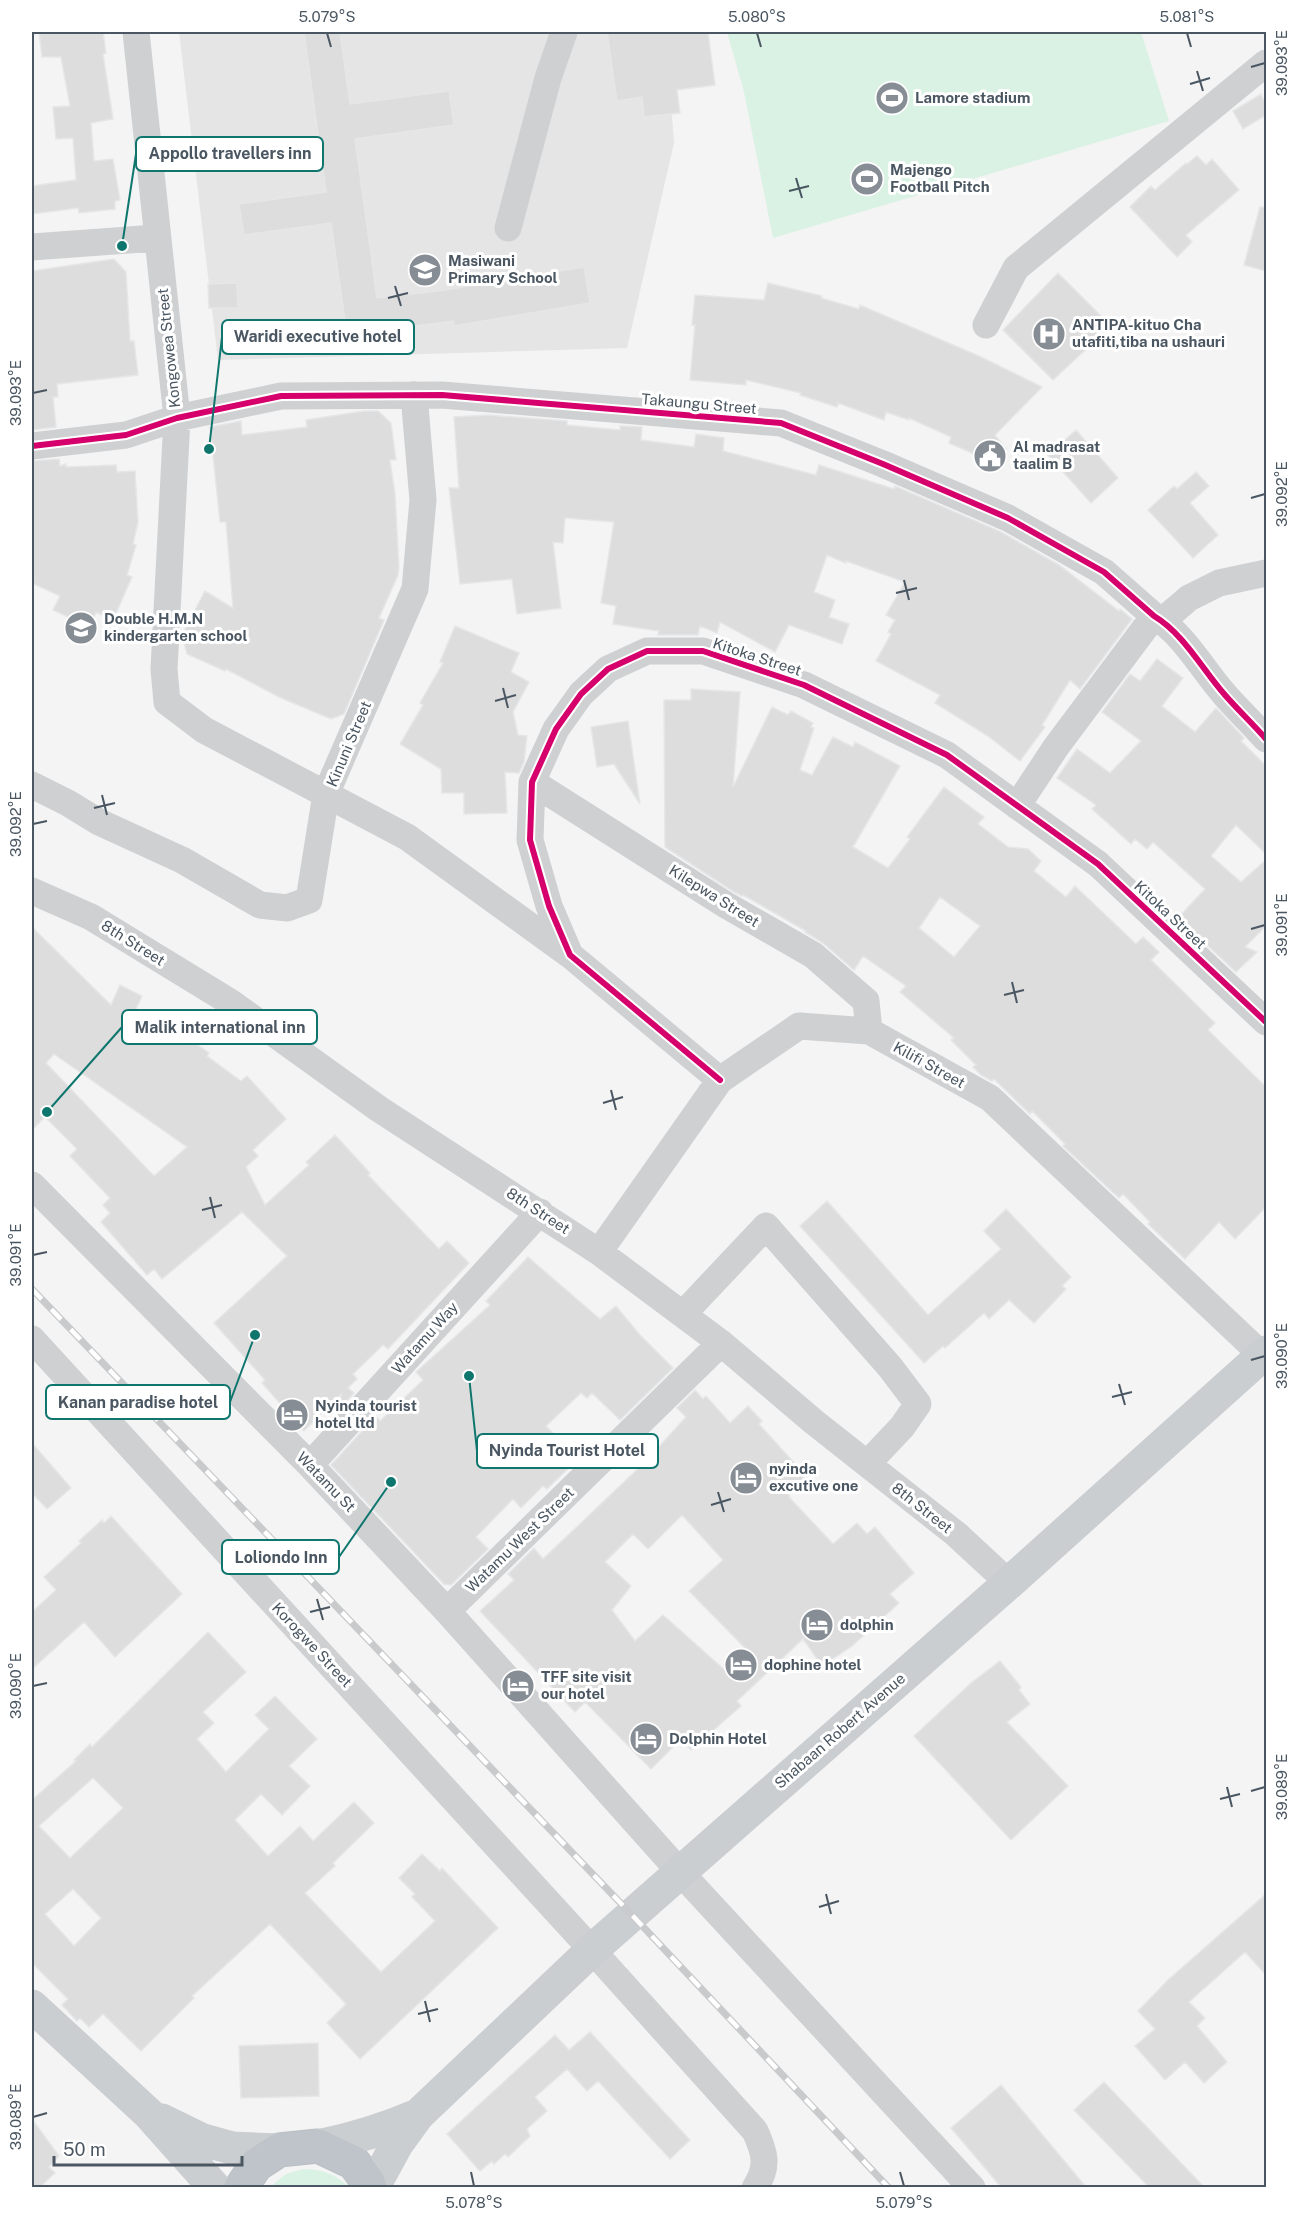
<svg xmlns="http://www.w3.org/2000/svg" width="1298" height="2219" viewBox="0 0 1298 2219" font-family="'Public Sans',sans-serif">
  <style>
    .education { fill: #e6e5e6 }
    .green { fill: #d9f2e3 }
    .building { fill: #ddddde; stroke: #e5e6e7; stroke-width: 1.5; fill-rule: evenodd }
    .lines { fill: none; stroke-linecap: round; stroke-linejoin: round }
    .highway-casing { stroke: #b9bec3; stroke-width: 35 }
    .minor { stroke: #ced0d2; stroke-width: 27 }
    .major { stroke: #caced1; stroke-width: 33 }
    .highway { stroke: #bec4c9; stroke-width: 33 }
    .rail-casing { stroke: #c9cacc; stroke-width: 7 }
    .rail { stroke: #fff; stroke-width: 4.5; stroke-dasharray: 14; stroke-linecap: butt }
    .cycleway-casing { stroke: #fff; stroke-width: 10 }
    .cycleway { stroke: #d6006c; stroke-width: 6 }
    .ticks { fill: none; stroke: #4a5661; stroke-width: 2 }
    .labels { text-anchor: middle; stroke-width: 6; stroke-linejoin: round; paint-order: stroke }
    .poi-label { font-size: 15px; font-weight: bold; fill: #4a5661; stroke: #fff; text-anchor: start }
    .street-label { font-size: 15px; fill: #4a5661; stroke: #fff }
    .leader { fill: none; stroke: #0f766e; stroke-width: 2 }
    .callout-dot { fill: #0f766e; stroke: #fff; stroke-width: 2 }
    .callout { fill: #fff; stroke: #0f766e; stroke-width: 2 }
    .callout-label { font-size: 16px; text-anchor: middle; font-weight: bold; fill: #4a5661 }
    .neatline { fill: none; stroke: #4a5661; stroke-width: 2 }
    .ticks-label { font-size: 15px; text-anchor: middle; fill: #4a5661 }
  </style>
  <rect width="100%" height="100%" fill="#f4f4f4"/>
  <path class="education" d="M179 32H666L674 143 627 348 218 360Z"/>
  <path class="green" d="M727 32H1141L1169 121 773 238 744 92Z
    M303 2169C322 2169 335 2174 349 2187H270L286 2174Z"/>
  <path class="building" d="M39 32H103L106 53 103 54 113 119 91 123 94 161 113 159 120 200 115 201V209L79 213 78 208 32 214V186L76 180 73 138 56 139 53 107 70 106 61 57H42Z
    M304 32H340L350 104 449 91 454 125 355 139 377 298 445 290 584 267 590 303 454 326 453 321 347 335 331 223 244 235 239 204 326 192Z
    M607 32H708L715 85 677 90 680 113 644 117 642 97 617 101Z
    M1261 94 1266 105V115L1243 129 1233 111Z
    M1197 156 1206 165 1212 159 1239 190 1186 235 1192 242 1177 257 1130 207 1151 186 1155 190 1186 163 1187 164Z
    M1260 207H1266V271L1244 265Z
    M114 259 126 272 130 341H134L138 375 57 384 58 397H53L56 427 32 430V271Z
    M1058 273 1111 326 1053 380 1003 330Z
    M237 283 238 308H209L208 284Z
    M768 283 822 296 821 298 859 309 860 305 979 356 1042 387 995 435 1006 449 986 468 972 453 949 443 951 437 909 418V420L886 412 884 420 838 403 837 407 800 395 801 393 746 380V385L690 380 695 325H692L695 295 764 300Z
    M285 329 286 355 222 356 221 330Z
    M364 411H378L391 423 396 460H390L395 494 399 567 398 575 379 618 384 620 344 714 331 719 279 697 226 669 225 671 187 654 182 635 205 591 233 608 226 522H220L210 427 241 421 242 435 307 427 306 420Z
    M488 415 567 421V425L620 430V426L642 427 641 440 694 447 696 434 724 438 723 451 816 475 819 465 894 489 895 486 1001 532 1059 565 1119 611 1120 609 1132 619 1080 689 1070 680 1042 725 1045 727 1020 761 988 736 935 703 940 695 876 661 891 634 888 632 895 620 886 615 905 582 846 561V563L827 555 814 592 835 600 829 617 849 624 842 644 789 625 775 652 720 622 717 633 700 626 698 635H658L659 631 613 624 616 606 601 603 614 522 565 518 563 543 553 542 561 608 517 614 512 579 460 584 449 488H459L454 417Z
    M1076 430 1118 478 1091 503 1048 455Z
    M59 459 60 466 66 464V467L116 465 117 472 135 471 138 522 133 544 136 545 127 575 132 577 113 620 96 612 90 627 53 610 60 596 32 583V461Z
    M1196 472 1209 486 1190 503 1218 535 1193 558 1148 510 1174 486 1177 489Z
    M455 626 519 653 511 672 529 682 513 712 518 735 527 736 524 762 519 773 505 772 507 813 464 814V793H442L441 769 400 744 423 705 420 703 443 663 440 662Z
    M1157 659 1183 678 1162 706 1195 732 1216 708 1244 738 1241 741 1266 766V854L1236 825 1211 856 1241 882 1266 860V926L1245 947 1257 952 1236 972 1178 918 1205 889 1153 842 1147 849 1135 839 1131 844 1092 809 1096 805 1057 778 1077 749 1110 773 1141 741 1102 712 1130 674 1140 681Z
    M691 689 740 692 733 787 772 707 788 715 791 711 813 723 811 727 814 728 800 770 812 775 833 737 853 747 855 742 900 766 853 847 888 868 910 839 907 837 944 787 984 817 978 824 1008 847 1028 849 1041 861 1034 871 1066 897 1075 886 1136 944 1143 937 1159 952 1151 960 1215 1023 1208 1030 1266 1087V1207L1235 1239 1219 1222 1185 1259 1148 1224 1150 1222 1123 1194 1119 1198 1063 1146 1065 1144 1032 1111 1030 1114 994 1079 992 1081 981 1075 973 1067 976 1065 951 1040 954 1038 900 992 906 986 863 956 854 970 823 943 805 932 806 931 743 895 742 896 734 892 665 847 664 700H691ZM940 897 980 926 954 957 919 928Z
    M628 721 640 804 614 764 597 767 591 727Z
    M32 927 111 1005 120 985 142 996 134 1013 187 1045 191 1040 209 1053 207 1056 241 1081 247 1076 286 1119 253 1150 258 1156 246 1167 265 1205 309 1165 306 1162 335 1135 370 1173 368 1175 439 1249 447 1241 469 1263 388 1349 383 1345 353 1374 357 1379 348 1388 354 1393 339 1410 341 1394 304 1431 262 1383 265 1380 214 1323 287 1256 242 1212 162 1279 154 1269 147 1275 101 1222 110 1213 103 1205 110 1198 70 1156 77 1149 45 1117 32 1130ZM54 1054 187 1147 154 1176 46 1063Z
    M827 1201 928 1315 1001 1249 984 1231 1006 1209 1071 1277 1062 1286 1066 1289 1034 1323 1009 1300 989 1319 984 1313 945 1348 943 1346 924 1363 800 1226Z
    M528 1257 600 1319 616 1306 640 1335 673 1368 620 1420 592 1393 587 1398 581 1393 546 1426 578 1459 547 1489 543 1486 521 1508 513 1499 476 1537 488 1549 451 1585 444 1584 331 1465 376 1416 380 1421 423 1380 416 1372 490 1305 486 1301Z
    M695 1390 703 1399 706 1396 730 1423 748 1406 762 1421 759 1424 807 1477 788 1494 790 1496 789 1497 833 1544 857 1523 867 1534 875 1527 914 1573 890 1594 899 1603 852 1646 822 1666 803 1639 737 1701 741 1706 691 1750 681 1739 651 1769 585 1702 575 1712 480 1611 514 1580 508 1574 534 1548 543 1559 644 1463 686 1417 677 1408ZM682 1515 723 1560 689 1591 748 1651 727 1672 663 1615 635 1641 612 1610 631 1586 605 1562 633 1534 648 1549Z
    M32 1443 71 1488 47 1509 32 1493Z
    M111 1516 182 1594 115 1657 84 1622 32 1669V1612L56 1590 44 1577 81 1543 79 1541 102 1520 104 1523Z
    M208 1632 246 1672 203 1712 214 1723 197 1739 226 1772 269 1729 255 1715 275 1696 317 1739 289 1766 310 1786 282 1815 261 1794 235 1820 268 1856 300 1826 313 1841 354 1802 374 1823 333 1863 335 1866 305 1893 381 1972 435 1921 412 1897 415 1894 399 1878 422 1854 440 1871 442 1868 498 1928 360 2059 327 2023 346 2004 270 1924 192 1996 194 1998 141 2051 103 2014 89 2027 80 2018 77 2021 62 2005 68 1999 32 1963V1800L76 1761 74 1760 90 1744 92 1747ZM93 1778 123 1808 70 1858 39 1826ZM73 1889 101 1918 74 1946 45 1914Z
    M1000 1661 1021 1687 1019 1690 1030 1704 1007 1722 1068 1786 1011 1840 914 1736 971 1683Z
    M1266 1894V1975L1245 1952 1189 2002 1205 2018 1197 2026 1227 2062 1204 2083 1185 2062 1165 2080 1135 2046 1155 2029 1138 2011 1168 1980Z
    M590 2032 690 2140 670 2159 598 2081 587 2091 567 2069 535 2097 547 2111 527 2129 530 2136 508 2157 505 2154 494 2164 492 2161 480 2171 447 2134 555 2035 569 2050Z
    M318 2043 319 2096 241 2098 239 2046Z
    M1104 2082 1204 2187H1149L1074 2110Z
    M1001 2085 1086 2187H1001L951 2128Z
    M32 2119 59 2156 49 2167 55 2173 40 2187H32Z"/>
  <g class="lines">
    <defs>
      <path id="highway" d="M241 2188 256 2165 279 2150 318 2146 354 2163 368 2182 370 2188"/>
    </defs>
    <use href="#highway" class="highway-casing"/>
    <path class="minor" d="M136 32 177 418 164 669 167 702 204 730 407 837 570 955
      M508 228 548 78 564 32
      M32 247 156 238
      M986 325 1016 268 1266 63
      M32 446 126 435 177 418 281 396 442 395 781 423 883 464 1008 518 1104 572 1154 616C1184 634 1202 669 1225 695 1238 710 1253 724 1266 739
      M1162 621 1189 598 1219 583 1266 573
      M532 782 726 905 813 955 866 1001 869 1031
      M32 785 68 803 99 822 182 860 260 905 287 908 309 900 326 794 415 589 423 500 414 395
      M1017 806 1056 747 1154 616
      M32 891 91 917 230 1002 379 1109 599 1252 721 1343 814 1422 956 1534 1009 1583
      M720 1080 570 955 549 906 530 840 532 782 556 729 581 694 608 669 647 651H703L804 685 947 755 1098 864 1266 1022
      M32 1185 310 1465 447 1611 680 1872 972 2188
      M599 1252 720 1080 799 1026 869 1031 990 1098 1263 1356
      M683 1314 766 1226 890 1367 918 1404 902 1427 867 1464
      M32 1339 592 1950 755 2131C765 2153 769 2166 755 2188
      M310 1465 540 1212
      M447 1611 721 1343"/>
    <path class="major" d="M32 2006 149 2114 215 2188
      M162 2120 203 2140 232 2148 279 2150
      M318 2146C353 2139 385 2129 418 2115
      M373 2188 397 2144 418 2115 592 1950 1009 1583 1266 1352"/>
    <use href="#highway" class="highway"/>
    <defs>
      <path id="rail" d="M32 1289 632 1915 889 2188"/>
    </defs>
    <use href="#rail" class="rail-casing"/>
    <use href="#rail" class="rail"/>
    <defs>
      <path id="cycleway" d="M32 446 126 435 177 418 281 396 442 395 781 423 883 464 1008 518 1104 572 1154 616C1184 634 1202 669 1225 695 1238 710 1253 724 1266 739
        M720 1080 570 955 549 906 530 840 532 782 556 729 581 694 608 669 647 651H703L804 685 947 755 1098 864 1266 1022"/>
    </defs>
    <use href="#cycleway" class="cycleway-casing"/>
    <use href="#cycleway" class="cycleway"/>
  </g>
  <path class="ticks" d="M327 33 331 47M757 33 761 47M1187 33 1191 47M1251 67 1265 63M1197 71 1203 91M1190 84 1210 78M796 178 802 198M789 191 809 186M395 286 401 306M388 298 408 293M33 393 47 390M1251 498 1265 494M904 580 909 600M896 593 917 588M503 688 508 708M495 701 516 695M102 795 107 815M94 808 115 803M33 824 47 821M1251 929 1265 925M1012 982 1017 1003M1004 995 1024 990M611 1090 616 1110M603 1103 623 1097M210 1197 215 1218M202 1210 222 1205M33 1255 47 1252M1251 1360 1265 1356M1119 1384 1125 1405M1112 1397 1132 1392M718 1492 724 1512M711 1505 731 1499M317 1599 323 1620M310 1612 330 1607M33 1686 47 1683M1227 1787 1232 1807M1251 1791 1265 1787M1220 1799 1240 1794M826 1894 831 1914M819 1907 839 1901M425 2001 430 2022M418 2014 438 2009M33 2117 47 2113M471 2172 474 2186M900 2172 904 2186"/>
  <defs>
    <symbol id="stadium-disc" viewBox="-11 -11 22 22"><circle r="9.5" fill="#868d94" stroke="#fff"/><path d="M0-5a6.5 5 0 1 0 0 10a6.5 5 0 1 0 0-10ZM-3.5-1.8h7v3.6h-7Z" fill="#fff"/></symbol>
    <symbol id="school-disc" viewBox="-11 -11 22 22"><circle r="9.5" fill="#868d94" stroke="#fff"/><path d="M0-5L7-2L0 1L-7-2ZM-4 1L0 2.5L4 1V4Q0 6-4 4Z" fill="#fff"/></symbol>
    <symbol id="hospital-disc" viewBox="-11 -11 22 22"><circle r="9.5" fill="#868d94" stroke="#fff"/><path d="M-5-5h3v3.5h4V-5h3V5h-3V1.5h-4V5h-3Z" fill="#fff"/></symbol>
    <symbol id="civic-disc" viewBox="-11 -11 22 22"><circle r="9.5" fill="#868d94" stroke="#fff"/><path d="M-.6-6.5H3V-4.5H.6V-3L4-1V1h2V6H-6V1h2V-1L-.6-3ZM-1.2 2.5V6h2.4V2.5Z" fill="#fff"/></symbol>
    <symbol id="hotel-disc" viewBox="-11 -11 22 22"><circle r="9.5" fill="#868d94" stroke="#fff"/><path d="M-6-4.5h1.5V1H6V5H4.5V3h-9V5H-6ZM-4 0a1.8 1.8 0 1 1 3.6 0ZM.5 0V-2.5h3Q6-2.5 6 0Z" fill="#fff"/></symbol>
  </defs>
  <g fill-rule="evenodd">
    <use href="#stadium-disc" x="873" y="79" width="38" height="38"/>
    <use href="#stadium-disc" x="848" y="160" width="38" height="38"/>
    <use href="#school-disc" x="406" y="251" width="38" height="38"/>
    <use href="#hospital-disc" x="1030" y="315" width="38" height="38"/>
    <use href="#civic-disc" x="971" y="437" width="38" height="38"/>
    <use href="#school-disc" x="62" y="609" width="38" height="38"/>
    <use href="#hotel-disc" x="273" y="1396" width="38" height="38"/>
    <use href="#hotel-disc" x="727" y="1459" width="38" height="38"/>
    <use href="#hotel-disc" x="798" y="1606" width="38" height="38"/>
    <use href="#hotel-disc" x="722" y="1646" width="38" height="38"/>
    <use href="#hotel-disc" x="499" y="1667" width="38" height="38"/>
    <use href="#hotel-disc" x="627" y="1720" width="38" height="38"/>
  </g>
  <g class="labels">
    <g class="poi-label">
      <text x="915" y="103">Lamore stadium</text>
      <text x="890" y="175">Majengo<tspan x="890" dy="17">Football Pitch</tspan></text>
      <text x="448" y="266">Masiwani<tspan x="448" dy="17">Primary School</tspan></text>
      <text x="1072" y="330">ANTIPA-kituo Cha<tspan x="1072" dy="17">utafiti,tiba na ushauri</tspan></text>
      <text x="1013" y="452">Al madrasat<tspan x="1013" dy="17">taalim B</tspan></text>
      <text x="104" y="624">Double H.M.N<tspan x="104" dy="17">kindergarten school</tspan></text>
      <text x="315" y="1411">Nyinda tourist<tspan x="315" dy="17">hotel ltd</tspan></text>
      <text x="769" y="1474">nyinda<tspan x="769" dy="17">excutive one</tspan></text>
      <text x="840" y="1630">dolphin</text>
      <text x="764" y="1670">dophine hotel</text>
      <text x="541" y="1682">TFF site visit<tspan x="541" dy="17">our hotel</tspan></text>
      <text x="669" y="1744">Dolphin Hotel</text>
    </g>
    <g class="street-label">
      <text transform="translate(169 348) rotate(-96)" y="5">Kongowea Street</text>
      <text transform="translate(699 404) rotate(5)" y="5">Takaungu Street</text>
      <text transform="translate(757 657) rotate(18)" y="5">Kitoka Street</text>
      <text transform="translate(349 744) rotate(-67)" y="5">Kinuni Street</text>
      <text transform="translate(714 896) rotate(32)" y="5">Kilepwa Street</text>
      <text transform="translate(1170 915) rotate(43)" y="5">Kitoka Street</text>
      <text transform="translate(133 943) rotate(32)" y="5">8th Street</text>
      <text transform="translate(929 1065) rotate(29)" y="5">Kilifi Street</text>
      <text transform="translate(538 1211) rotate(33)" y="5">8th Street</text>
      <text transform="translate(425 1338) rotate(-48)" y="5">Watamu Way</text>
      <text transform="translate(326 1482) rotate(46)" y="5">Watamu St</text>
      <text transform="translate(922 1508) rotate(38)" y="5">8th Street</text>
      <text transform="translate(520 1540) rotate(-44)" y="5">Watamu West Street</text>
      <text transform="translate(312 1645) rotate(47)" y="5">Korogwe Street</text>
      <text transform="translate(840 1731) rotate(-41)" y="5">Shabaan Robert Avenue</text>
    </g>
  </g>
  <path class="leader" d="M122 246L136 154M209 449L222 337M47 1112L122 1027M255 1335L230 1402M469 1376L477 1451M391 1482L339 1557"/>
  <g class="callout-dot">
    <circle cx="122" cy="246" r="6"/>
    <circle cx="209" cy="449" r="6"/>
    <circle cx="47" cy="1112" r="6"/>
    <circle cx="255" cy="1335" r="6"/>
    <circle cx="469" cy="1376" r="6"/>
    <circle cx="391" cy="1482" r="6"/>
  </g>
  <g class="callout">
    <rect x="136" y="137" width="187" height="34" rx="6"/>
    <rect x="222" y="320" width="192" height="34" rx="6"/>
    <rect x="122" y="1010" width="195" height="34" rx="6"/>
    <rect x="46" y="1385" width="184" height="34" rx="6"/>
    <rect x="477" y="1434" width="181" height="34" rx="6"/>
    <rect x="222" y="1540" width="117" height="34" rx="6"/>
  </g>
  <g class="callout-label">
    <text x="230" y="159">Appollo travellers inn</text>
    <text x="318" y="342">Waridi executive hotel</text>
    <text x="220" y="1033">Malik international inn</text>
    <text x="138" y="1408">Kanan paradise hotel</text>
    <text x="567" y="1456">Nyinda Tourist Hotel</text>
    <text x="281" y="1563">Loliondo Inn</text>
  </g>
  <rect width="1298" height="2219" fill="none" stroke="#ffffff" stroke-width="66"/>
  <path d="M54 2156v9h188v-9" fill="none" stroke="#4a5661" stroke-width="3"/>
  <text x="63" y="2156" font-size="18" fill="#4a5661" stroke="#ffffff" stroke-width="4.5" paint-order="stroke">50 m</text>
  <rect x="33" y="33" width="1232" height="2153" class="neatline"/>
  <g class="ticks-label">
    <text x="327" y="22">5.079°S</text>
    <text x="757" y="22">5.080°S</text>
    <text x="1187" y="22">5.081°S</text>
    <text transform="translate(1282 63) rotate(-90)" y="5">39.093°E</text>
    <text transform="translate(16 393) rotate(-90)" y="5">39.093°E</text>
    <text transform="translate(1282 494) rotate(-90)" y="5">39.092°E</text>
    <text transform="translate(16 824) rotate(-90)" y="5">39.092°E</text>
    <text transform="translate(1282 925) rotate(-90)" y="5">39.091°E</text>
    <text transform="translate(16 1255) rotate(-90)" y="5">39.091°E</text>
    <text transform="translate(1282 1356) rotate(-90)" y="5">39.090°E</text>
    <text transform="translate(16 1686) rotate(-90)" y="5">39.090°E</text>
    <text transform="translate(1282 1787) rotate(-90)" y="5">39.089°E</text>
    <text transform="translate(16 2117) rotate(-90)" y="5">39.089°E</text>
    <text x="474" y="2208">5.078°S</text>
    <text x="904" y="2208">5.079°S</text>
  </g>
</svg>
